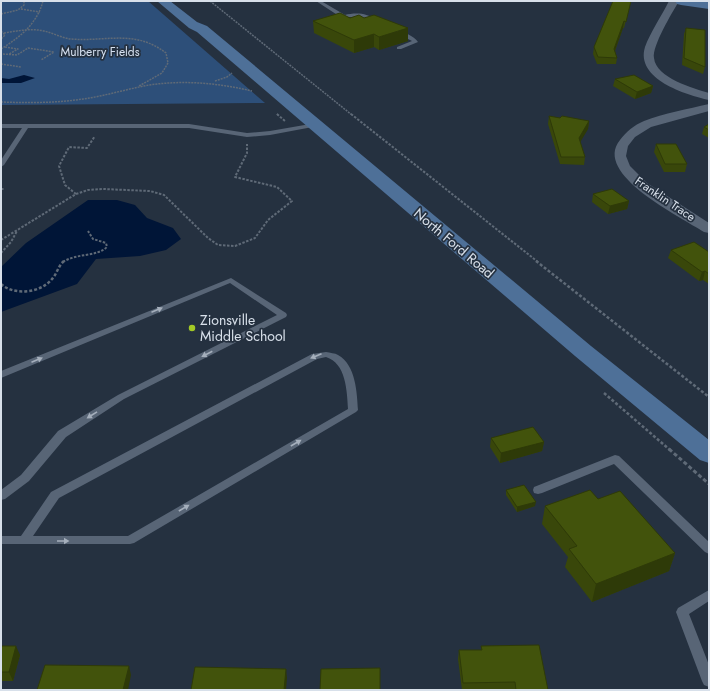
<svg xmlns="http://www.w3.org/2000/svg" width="710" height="691" viewBox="0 0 710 691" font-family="Jost,sans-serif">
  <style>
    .green { fill: #2d4f79 }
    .water { fill: #001537 }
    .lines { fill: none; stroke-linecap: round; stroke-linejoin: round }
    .path-far3 { stroke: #5f6a77; stroke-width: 1.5; stroke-dasharray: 2 1; stroke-linecap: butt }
    .path-far2 { stroke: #5f6a77; stroke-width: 2; stroke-dasharray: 2.5 1.5; stroke-linecap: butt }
    .path-far1 { stroke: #5f6a77; stroke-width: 2.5; stroke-dasharray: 3 2; stroke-linecap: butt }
    .path { stroke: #5f6a77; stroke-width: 3; stroke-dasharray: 4 2.5; stroke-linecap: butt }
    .lane { fill: #586576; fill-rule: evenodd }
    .street { fill: #586576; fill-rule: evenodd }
    .secondary { fill: #4e7098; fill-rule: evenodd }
    .wall { fill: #39470a }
    .shaded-wall { fill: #2e3a08 }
    .building { fill: #42530c; stroke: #2e3a08 }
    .oneway { fill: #a5afbc }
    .poi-dot { fill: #a3c926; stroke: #253140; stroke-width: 1.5 }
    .labels { text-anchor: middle; stroke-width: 3.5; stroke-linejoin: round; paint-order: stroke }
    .far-park-label { font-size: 12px; fill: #d5e0f0; stroke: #253140 }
    .far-street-label { font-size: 12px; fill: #d8e0ea; stroke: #253140 }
    .street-label { font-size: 14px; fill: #d8e0ea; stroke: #253140 }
    .poi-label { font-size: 14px; fill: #d8e0ea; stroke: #253140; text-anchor: start }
  </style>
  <rect width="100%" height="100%" fill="#253140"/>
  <path class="green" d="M1 1H148L265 103 1 105Z"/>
  <path class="water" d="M24 75 35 78 21 83H1V78L9 79Z
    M88 200H117L135 205 147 218 173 228 181 239 166 250 140 256 96 259 77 284 1 312V267L26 243Z"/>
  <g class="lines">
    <path class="path-far3" d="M210 1 352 115
      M21 9 40 12
      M1 14 18 10 24 5V1
      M1 31 5 35 1 39
      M4 33C17 31 31 28 44 31 53 33 62 38 71 39 106 42 135 29 166 53L168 63 162 73 139 86
      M5 47 18 49 9 54
      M1 49C20 37 37 24 43 1
      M3 54 17 55 28 48 54 52 41 60
      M1 64 21 67
      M215 81 227 77 232 73
      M1 102C28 103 56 103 83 99 105 96 127 89 149 85 184 80 218 83 252 91
      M277 114 278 115"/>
    <path class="path-far2" d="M277 114 285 121
      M351 114 538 262
      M1 189H5
      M76 194 65 185 59 166 69 147 87 148 95 136
      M1 240 76 194 88 190 103 189 150 191 164 195 208 238 218 245 235 246 255 238 268 220 292 201 277 187 235 177 247 153V144
      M1 253 11 242 17 231
      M63 262C76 253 97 257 107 247L106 243 93 239 88 231"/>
    <path class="path-far1" d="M536 261 709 397
      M1 284C14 296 41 293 52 279 57 274 58 266 64 261
      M604 393 670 450"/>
    <path class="path" d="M669 449 709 484"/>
    <path class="lane" d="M316 1H321L345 15C353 13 368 12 374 20 365 29 350 28 340 21L342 18ZM348 17H356L367 18 368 20C361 25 353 25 345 20Z
      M396 31C403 31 414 36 418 42L401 49H397V47L412 41 396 33Z
      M316 123 319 125 318 126 270 135 247 137 189 128H28L4 165 1 167V160L22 128H1V124H189L247 133 270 131Z
      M231 278 286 313 287 315 286 317 124 399 66 437 29 481 5 499 1 500V490L21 475 58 431 118 395 277 315 230 283 1 378V371Z
      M326 352C330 353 335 353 338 355 356 365 357 393 358 410L356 412 134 543 130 544H1V536H21L51 492 312 354ZM326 357C346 363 347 391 348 409L128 536H33L59 498 317 359Z
      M615 455 619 456 709 542V554L705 552 614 464 542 493 538 494 534 493 533 490 534 487Z
      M709 590V601L689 614 709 665V687L704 685 702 681 676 612 678 608Z"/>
    <path class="street" d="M669 1H679C672 13 652 46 654 58 656 78 693 88 709 93V100C686 95 635 79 645 47 650 33 662 15 669 1Z
      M709 104V111L651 127 635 137 628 146 626 156 630 166 647 183 709 223V233L704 232C681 217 592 174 620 140 626 132 634 125 644 121 664 113 688 109 709 104Z"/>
    <path class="secondary" d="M157 1H170L197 22 207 26 591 346 709 440V463L700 460 575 356 197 32 189 28Z
      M675 1H709V9L681 5 677 4Z"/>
  </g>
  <path class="wall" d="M631 1 624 28H623L615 51 617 58 616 64H597L593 54 594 47Z
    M350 18 408 41 379 50 374 47 354 53 314 33 313 21Z
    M686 28 705 67 703 74 682 65 684 34Z
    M615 79 653 86 651 93 635 99 613 86Z
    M549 116 560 118 589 121 588 129 580 141 585 157 584 165 560 164 548 124Z
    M709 124V138L702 134 704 127Z
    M656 144 687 164 685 172H664L654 152Z
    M593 194 629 201 627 209 608 214 592 202Z
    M671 250 709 252V284L703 280 699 281 668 258Z
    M491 438 544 442 542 451 500 463 490 447Z
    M506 490 535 506 517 512 506 495Z
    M598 499 675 553 669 571 592 602 565 567 568 557 542 524 545 506Z
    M1 646 20 655 13 681H1Z
    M481 646 548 690H462L458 659 459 650H481Z"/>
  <path class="shaded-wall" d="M624 21 623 28 613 56 614 49Z
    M408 28V41L379 50V37Z
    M374 34V47L354 53V40Z
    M653 86 651 93 635 99 637 92Z
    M589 121 588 129 578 146 579 138Z
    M629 201 627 209 608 214 610 206Z
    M705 271 703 280 699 281 702 272Z
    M544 442 542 451 500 463 501 453Z
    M536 502 535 506 517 512V507Z
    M675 553 669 571 592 602 596 584Z
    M16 646 20 655 13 681 9 672Z
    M129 666 131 675 128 690H123Z
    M286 669 287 678 286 690H284Z"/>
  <path class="building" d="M613 1H631L626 22 624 21 614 49 617 58 598 57 594 47Z
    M340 13 350 18 359 15 364 18 374 15 408 28 379 37 374 34 354 40 313 21Z
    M686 28 705 30V67L684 58Z
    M634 75 653 86 637 92 615 79Z
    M549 116 560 118 562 116 589 121 579 138 585 157H561Z
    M709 124V130L704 127Z
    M656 144H676L687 164H665Z
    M612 189 629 201 610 206 593 194Z
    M694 242 709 252V274L705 271 702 272 671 250Z
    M533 427 544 442 501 453 491 438Z
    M524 485 536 502 517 507 506 490Z
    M590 490 598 499 620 491 675 553 596 584 569 549 577 546 545 506Z
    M539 645 548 690H516L515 682 463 683 459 650H482L481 646Z
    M1 646H16L9 672H1Z
    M45 665 129 666 123 690H37Z
    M195 667 286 669 284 690H191Z
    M380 668V690H320L321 669Z"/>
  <defs><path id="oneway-solid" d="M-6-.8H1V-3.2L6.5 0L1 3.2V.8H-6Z"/></defs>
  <g class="oneway">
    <use href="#oneway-solid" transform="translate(157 310) rotate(-23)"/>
    <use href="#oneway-solid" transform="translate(207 354) rotate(153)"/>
    <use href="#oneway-solid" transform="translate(316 356) rotate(157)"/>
    <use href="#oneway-solid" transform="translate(37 360) rotate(-23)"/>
    <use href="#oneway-solid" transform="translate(92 415) rotate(148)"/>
    <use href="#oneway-solid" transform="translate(296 443) rotate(-30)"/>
    <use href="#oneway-solid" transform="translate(184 508) rotate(-30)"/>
    <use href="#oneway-solid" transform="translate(63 541)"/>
  </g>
  <circle class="poi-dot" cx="192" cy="328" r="4"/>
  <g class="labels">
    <g class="far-park-label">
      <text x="100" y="56">Mulberry Fields</text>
    </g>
    <g class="far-street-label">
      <text transform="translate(665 199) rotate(34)" y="4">Franklin Trace</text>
    </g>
    <g class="street-label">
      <text transform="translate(454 243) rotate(40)" y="5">North Ford Road</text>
    </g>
    <g class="poi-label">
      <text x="200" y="325">Zionsville<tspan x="200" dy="16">Middle School</tspan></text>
    </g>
  </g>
  <rect width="710" height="691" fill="none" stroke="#d8e0ea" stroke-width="4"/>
</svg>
